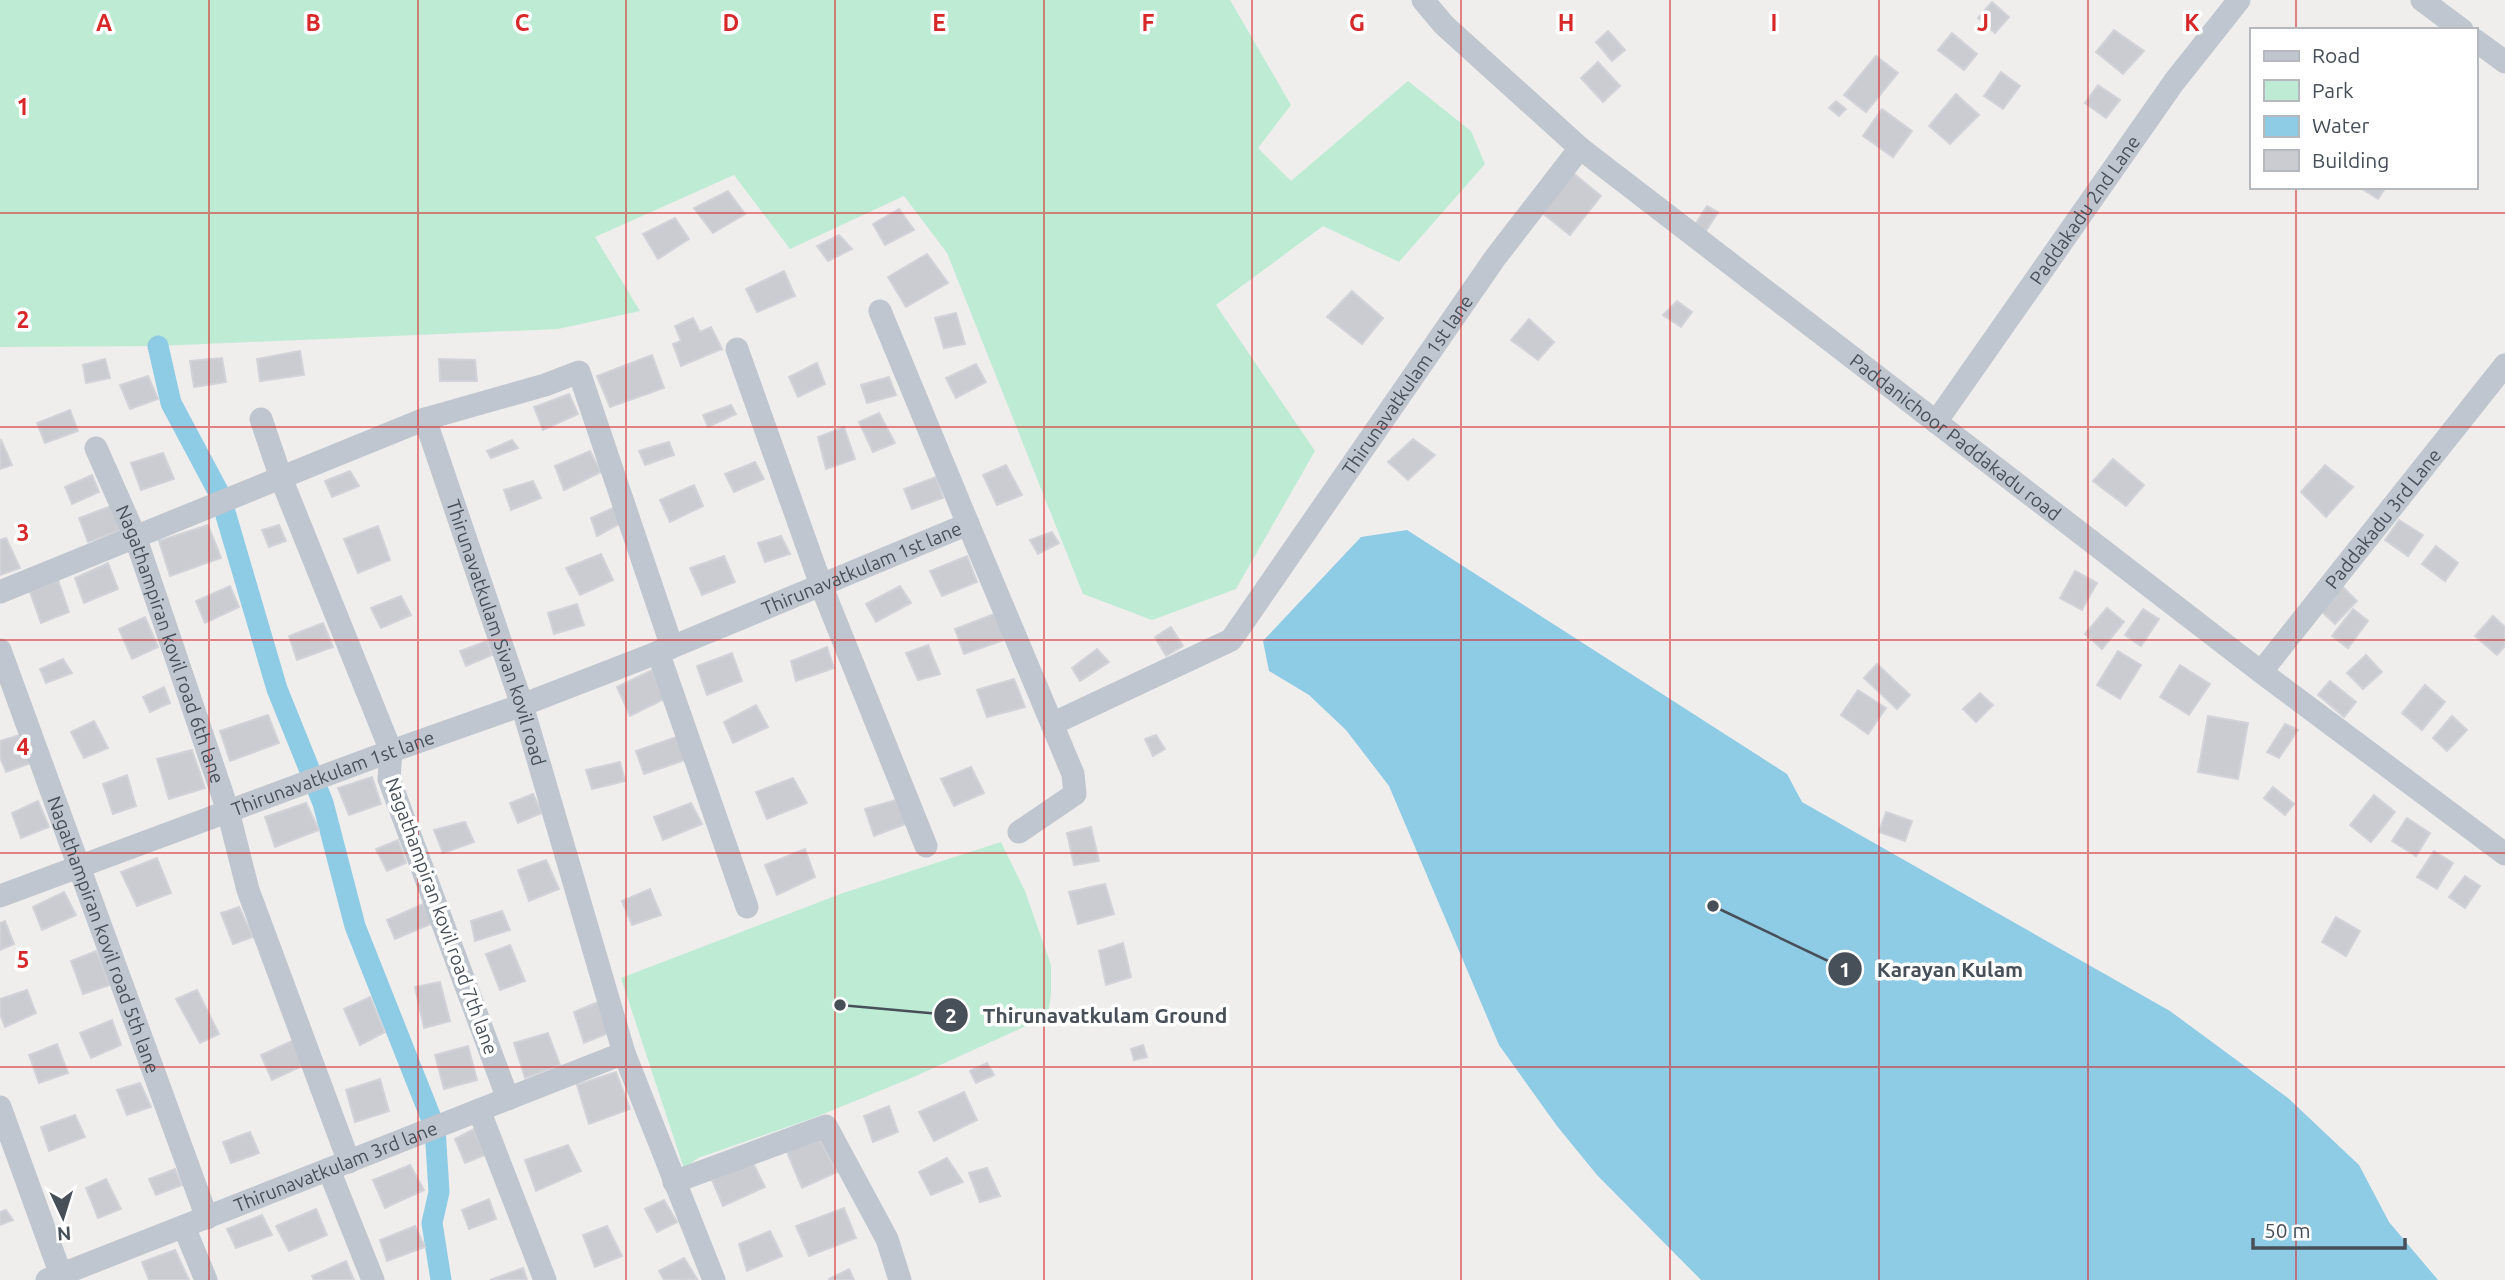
<svg xmlns="http://www.w3.org/2000/svg" width="2505" height="1280" viewBox="0 0 2505 1280" font-family="Ubuntu,sans-serif">
  <style>
    .green { fill: #beebd4 }
    .water { fill: #8ecbe5 }
    .lines { fill: none; stroke-linecap: round; stroke-linejoin: round }
    .canal { stroke: #8ecbe5; stroke-width: 21 }
    .building { fill: #caccd2; stroke: #d2d3d9; stroke-width: 2 }
    .minor { stroke: #bfc6cf; stroke-width: 23 }
    .grid { fill: none; stroke: #d62828; stroke-width: 2; stroke-opacity: 0.55 }
    .labels { text-anchor: middle; stroke-width: 7; stroke-linejoin: round; paint-order: stroke }
    .street-label { font-size: 19px; fill: #474f59; stroke: #fff }
    .grid-label { font-size: 23px; text-anchor: middle; font-weight: bold; fill: #d62828; stroke: #fff; stroke-width: 7; stroke-linejoin: round; paint-order: stroke }
    .leader { fill: none; stroke: #474f59; stroke-width: 2.5 }
    .callout-dot { fill: #474f59; stroke: #fff; stroke-width: 2.5 }
    .mark-label { font-size: 21px; text-anchor: middle; font-weight: bold; fill: #fff }
    .callout-label { font-size: 21px; text-anchor: middle; font-weight: bold; fill: #474f59; stroke: #fff; stroke-width: 7; stroke-linejoin: round; paint-order: stroke }
  </style>
  <rect width="100%" height="100%" fill="#f0eeed"/>
  <path class="green" d="M0 0H1230L1291 105 1258 148 1291 181 1408 81 1471 131 1485 164 1399 262 1323 226 1216 305 1315 451 1236 589 1152 620 1083 594 947 253 904 196 790 249 734 175 595 237 640 311 558 329 158 346 0 347Z
    M1001 842 1025 891 1051 965V994L1048 1016 916 1076 816 1117 698 1158 684 1169 621 978 843 893Z"/>
  <path class="water" d="M1407 530 1787 774 1802 802 2170 1011 2288 1098 2359 1165 2389 1222 2438 1280H1701L1597 1175 1557 1126 1499 1045 1389 786 1346 730 1309 695 1269 671 1263 641 1361 537Z"/>
  <g class="lines">
    <path class="canal" d="M158 346 171 403 219 493
      M225 512 277 689 323 803 355 926 435 1128 439 1192 432 1223 441 1280"/>
  </g>
  <path class="building" d="M1992 2 2009 17 1995 33 1978 18Z
    M2114 30 2144 51 2123 74 2096 52Z
    M1608 31 1625 50 1612 61 1596 42Z
    M1952 33 1977 54 1964 70 1938 50Z
    M1876 56 1898 73 1866 112 1844 95Z
    M1598 62 1620 86 1603 102 1581 78Z
    M2001 72 2020 86 2003 109 1984 96Z
    M2098 85 2120 100 2106 118 2085 103Z
    M1956 94 1979 115 1950 144 1929 126Z
    M1836 101 1846 109 1839 116 1829 108Z
    M1882 109 1912 131 1893 157 1863 136Z
    M1573 173 1601 196 1570 235 1541 212Z
    M2359 187H2386L2378 199Z
    M728 191 745 214 713 233 694 208Z
    M1707 206 1718 212 1706 231 1695 225Z
    M899 209 914 230 885 245 873 224Z
    M675 218 689 239 658 259 643 234Z
    M839 235 852 249 828 261 817 246Z
    M927 254 948 283 906 307 888 277Z
    M784 271 795 296 757 312 746 289Z
    M1352 291 1383 318 1362 344 1327 317Z
    M1677 301 1692 312 1681 327 1663 315Z
    M956 313 965 344 944 348 935 318Z
    M693 318 700 332 711 327 722 349 681 366 673 344 681 341 675 326Z
    M1529 319 1554 342 1538 360 1511 340Z
    M300 351 304 375 260 381 257 359Z
    M652 355 664 388 610 407 597 376Z
    M222 358 226 382 194 387 190 361Z
    M105 359 110 378 86 383 83 365Z
    M439 359 475 360 477 381H440Z
    M817 363 825 384 798 397 789 377Z
    M976 364 986 382 956 398 946 378Z
    M148 376 158 399 130 409 120 385Z
    M889 377 896 395 867 403 861 385Z
    M569 394 578 414 543 430 534 407Z
    M731 405 736 414 708 427 703 415Z
    M70 410 78 431 45 443 37 423Z
    M879 413 895 443 873 452 859 422Z
    M844 427 855 459 826 469 818 437Z
    M1413 439 1435 455 1408 480 1388 462Z
    M1 440 12 465 0 469V441Z
    M512 440 518 448 491 458 487 451Z
    M669 442 674 455 645 465 639 451Z
    M590 451 601 472 564 490 555 466Z
    M163 453 174 479 141 490 131 463Z
    M2113 459 2144 485 2126 506 2093 481Z
    M755 462 764 479 734 492 725 474Z
    M1006 465 1022 495 997 505 983 475Z
    M2325 465 2353 487 2326 517 2301 492Z
    M350 471 359 486 332 497 325 481Z
    M92 475 99 492 72 504 65 487Z
    M936 477 943 498 912 509 904 489Z
    M533 481 541 498 511 510 504 490Z
    M694 485 703 506 670 522 660 500Z
    M114 505 125 529 88 542 79 518Z
    M615 507 621 523 597 536 591 518Z
    M2399 520 2423 535 2408 556 2385 540Z
    M208 525 221 558 170 576 159 541Z
    M279 525 286 541 269 547 262 530Z
    M378 526 390 560 358 573 344 539Z
    M1052 532 1059 543 1038 554 1030 540Z
    M781 536 790 554 765 562 758 543Z
    M6 538 20 568 0 575V540Z
    M2436 546 2458 563 2445 581 2422 564Z
    M601 554 613 580 580 595 566 568Z
    M724 556 735 582 702 595 690 568Z
    M967 556 977 582 942 596 930 571Z
    M108 563 118 589 84 603 75 578Z
    M2075 571 2097 583 2082 610 2060 598Z
    M58 580 69 612 41 623 30 592Z
    M230 586 239 607 205 623 196 601Z
    M900 586 911 603 876 622 866 604Z
    M2342 586 2357 601 2335 624 2319 609Z
    M401 596 411 615 381 628 371 608Z
    M577 604 584 625 554 634 548 613Z
    M2107 608 2124 622 2102 649 2085 634Z
    M2143 609 2159 619 2141 646 2125 635Z
    M2353 609 2368 621 2348 648 2332 636Z
    M994 614 1007 639 964 654 955 629Z
    M2493 616 2505 627V646L2497 655 2475 636Z
    M145 617 158 647 132 659 119 629Z
    M323 623 333 647 297 660 289 636Z
    M1171 627 1183 646 1166 656 1155 637Z
    M487 641 492 655 466 666 460 651Z
    M928 645 940 674 918 680 906 653Z
    M827 647 834 668 796 681 791 661Z
    M1097 649 1109 662 1080 681 1072 668Z
    M2118 651 2141 665 2120 699 2097 685Z
    M732 653 742 681 707 695 697 666Z
    M2366 655 2382 672 2363 689 2347 673Z
    M63 659 72 673 46 683 40 669Z
    M1877 664 1910 695 1897 709 1864 678Z
    M2180 665 2210 684 2189 715 2160 697Z
    M652 670 664 699 630 716 617 687Z
    M1014 679 1025 707 987 717 977 690Z
    M2330 681 2356 702 2344 717 2318 695Z
    M2425 685 2445 702 2422 730 2402 713Z
    M164 687 170 703 150 712 143 697Z
    M1858 690 1886 708 1868 734 1841 715Z
    M1980 693 1993 705 1976 722 1963 709Z
    M756 705 768 727 733 743 724 722Z
    M268 715 279 743 230 761 220 731Z
    M2208 716 2248 723 2238 779 2198 772Z
    M2452 716 2467 730 2447 751 2433 738Z
    M94 721 108 748 84 758 71 732Z
    M2285 724 2298 730 2279 758 2267 752Z
    M23 734 34 762 6 772 0 757V741Z
    M1156 735 1165 749 1153 756 1145 739Z
    M679 736 688 759 644 774 636 751Z
    M192 750 205 788 169 799 157 759Z
    M620 762 625 781 592 789 586 770Z
    M971 767 984 793 954 806 941 779Z
    M127 775 136 806 113 814 103 784Z
    M372 777 381 804 349 815 338 788Z
    M793 778 807 803 767 819 756 792Z
    M2273 787 2294 804 2285 815 2264 798Z
    M533 794 542 813 518 823 510 803Z
    M2374 795 2395 812 2371 842 2350 825Z
    M896 800 906 824 874 836 865 809Z
    M38 801 49 827 21 838 12 813Z
    M306 803 319 830 275 847 265 817Z
    M691 803 702 824 663 840 654 817Z
    M1886 812 1912 821 1905 841 1879 832Z
    M2407 818 2430 833 2416 856 2392 841Z
    M465 822 474 842 443 853 434 830Z
    M1091 827 1099 861 1074 865 1067 833Z
    M398 840 406 863 387 871 376 849Z
    M805 849 815 877 777 895 765 865Z
    M2434 851 2453 863 2437 889 2417 877Z
    M157 858 171 893 137 906 121 872Z
    M546 860 559 889 529 901 518 870Z
    M2465 876 2480 886 2465 908 2449 897Z
    M1105 884 1114 914 1078 924 1069 892Z
    M650 889 661 915 632 925 622 901Z
    M64 892 76 915 42 930 33 907Z
    M423 904 433 923 395 939 387 920Z
    M239 907 253 937 233 944 221 913Z
    M502 911 510 930 475 941 471 921Z
    M2336 917 2360 931 2346 956 2322 942Z
    M5 921 14 944 0 950V923Z
    M1123 943 1131 977 1106 985 1099 951Z
    M510 945 525 981 500 990 486 954Z
    M96 951 110 985 83 994 71 961Z
    M440 982 450 1021 424 1028 415 987Z
    M27 990 36 1013 5 1027 0 1014V999Z
    M197 990 219 1034 200 1043 176 999Z
    M370 997 385 1032 360 1045 344 1009Z
    M600 1001 611 1032 584 1043 574 1012Z
    M112 1020 121 1045 91 1058 80 1033Z
    M548 1033 560 1065 525 1078 514 1043Z
    M294 1040 304 1065 272 1080 261 1055Z
    M57 1044 68 1073 39 1083 29 1055Z
    M1143 1045 1147 1057 1134 1060 1131 1049Z
    M468 1046 477 1080 444 1089 435 1055Z
    M987 1063 994 1075 976 1083 970 1071Z
    M616 1072 630 1109 589 1124 577 1085Z
    M380 1079 389 1111 355 1122 346 1090Z
    M140 1083 151 1107 127 1115 117 1090Z
    M964 1092 977 1120 934 1141 919 1112Z
    M889 1106 898 1132 873 1142 864 1116Z
    M75 1115 85 1137 49 1151 41 1127Z
    M474 1129 485 1155 465 1163 455 1139Z
    M250 1132 259 1153 231 1163 223 1142Z
    M818 1136 837 1172 802 1188 787 1152Z
    M568 1145 581 1171 536 1191 525 1160Z
    M947 1158 963 1182 931 1195 919 1172Z
    M752 1161 765 1187 723 1206 712 1180Z
    M410 1165 424 1190 385 1208 373 1180Z
    M987 1168 1000 1196 980 1202 969 1173Z
    M175 1169 182 1185 156 1195 149 1179Z
    M106 1179 121 1209 98 1218 86 1188Z
    M489 1199 496 1219 469 1229 462 1210Z
    M664 1200 677 1222 657 1232 645 1209Z
    M844 1208 856 1238 809 1256 796 1226Z
    M316 1209 327 1235 289 1251 276 1226Z
    M6 1210 13 1220 0 1225V1212Z
    M262 1215 272 1235 236 1248 227 1229Z
    M415 1226 425 1247 387 1261 380 1240Z
    M607 1226 622 1256 595 1267 583 1235Z
    M770 1231 782 1256 747 1271 739 1244Z
    M175 1250 189 1280H149L142 1262Z
    M684 1258 697 1279 664 1280 659 1271Z
    M346 1261 354 1280H314L312 1276Z
    M523 1268 527 1280H490Z
    M849 1269 854 1280H829V1279Z"/>
  <g class="lines">
    <g class="minor">
      <path id="s1" d="M1423 0 1444 25 1580 148 2261 672 2505 854"/>
      <path d="M2422 0 2462 30"/>
      <path d="M2475 40 2505 62"/>
      <path d="M880 311 968 524"/>
      <path d="M737 349 821 585 926 846"/>
      <path d="M261 419 281 478 391 751 389 779 508 1099"/>
      <path d="M425 419 545 385 579 372 672 647"/>
      <path id="s2" d="M1936 422 2174 82 2239 0"/>
      <path id="s3" d="M96 448 135 536 228 811 248 890 349 1162"/>
      <path id="s4" d="M0 592 425 419 522 705 624 1053 714 1280"/>
      <path id="s5" d="M0 650 207 1218"/>
      <path d="M658 652 747 907"/>
      <path id="s6" d="M2261 672 2505 365"/>
      <path d="M1019 832 1075 794 1073 774 1052 724"/>
      <path id="s7" d="M0 896 375 757 522 705 672 647 968 524 1052 724 1231 640 1495 258 1580 148"/>
      <path d="M0 1107 61 1275"/>
      <path d="M479 1110 545 1280"/>
      <path d="M329 1170 373 1280"/>
      <path d="M674 1182 826 1126 887 1239 900 1280"/>
      <path d="M184 1227 206 1280"/>
      <path id="s8" d="M47 1280 624 1053"/>
    </g>
  </g>
  <path class="grid" d="M209 0V1280M418 0V1280M626 0V1280M835 0V1280M1044 0V1280M1252 0V1280M1461 0V1280M1670 0V1280M1879 0V1280M2088 0V1280M2296 0V30M2296 187V1280M0 213H2505M0 427H2505M0 640H2505M0 853H2505M0 1067H2505"/>
  <g class="labels">
    <g class="street-label">
      <text dy="7" stroke="none"><textPath href="#s2" startOffset="259">Paddakadu 2nd Lane</textPath></text>
      <text dy="7" stroke="none"><textPath href="#s7" startOffset="1762">Thirunavatkulam 1st lane</textPath></text>
      <text dy="7" stroke="none"><textPath href="#s1" startOffset="690">Paddanichoor Paddakadu road</textPath></text>
      <text dy="7" stroke="none"><textPath href="#s6" startOffset="196">Paddakadu 3rd Lane</textPath></text>
      <text dy="7" stroke="none"><textPath href="#s7" startOffset="922">Thirunavatkulam 1st lane</textPath></text>
      <text dy="7" stroke="none"><textPath href="#s4" startOffset="684">Thirunavatkulam Sivan kovil road</textPath></text>
      <text dy="7" stroke="none"><textPath href="#s3" startOffset="210">Nagathampiran kovil road 6th lane</textPath></text>
      <text dy="7" stroke="none"><textPath href="#s7" startOffset="355">Thirunavatkulam 1st lane</textPath></text>
      <text transform="translate(442 916) rotate(70)" y="7">Nagathampiran kovil road 7th lane</text>
      <text dy="7" stroke="none"><textPath href="#s5" startOffset="303">Nagathampiran kovil road 5th lane</textPath></text>
      <text dy="7" stroke="none"><textPath href="#s8" startOffset="310">Thirunavatkulam 3rd lane</textPath></text>
    </g>
  </g>
  <g class="grid-label">
    <text x="104" y="31">A</text>
    <text x="313" y="31">B</text>
    <text x="522" y="31">C</text>
    <text x="731" y="31">D</text>
    <text x="939" y="31">E</text>
    <text x="1148" y="31">F</text>
    <text x="1357" y="31">G</text>
    <text x="1566" y="31">H</text>
    <text x="1774" y="31">I</text>
    <text x="1983" y="31">J</text>
    <text x="2192" y="31">K</text>
    <text x="23" y="115">1</text>
    <text x="23" y="328">2</text>
    <text x="23" y="541">3</text>
    <text x="23" y="755">4</text>
    <text x="23" y="968">5</text>
  </g>
  <path class="leader" d="M1713 906L1845 969M840 1005L951 1015"/>
  <g class="callout-dot">
    <circle cx="1713" cy="906" r="7"/>
    <circle cx="840" cy="1005" r="7"/>
    <circle cx="1845" cy="969" r="18"/>
    <circle cx="951" cy="1015" r="18"/>
  </g>
  <g class="mark-label">
    <text x="1845" y="977">1</text>
    <text x="951" y="1023">2</text>
  </g>
  <g class="callout-label">
    <text x="1950" y="977">Karayan Kulam</text>
    <text x="1105" y="1023">Thirunavatkulam Ground</text>
  </g>
  <rect x="2250" y="28" width="228" height="161" fill="#ffffff" stroke="#b5b9bd" stroke-width="2"/>
  <rect x="2264" y="51" width="35" height="10" fill="#bfc6cf" stroke="#b5b9bd" stroke-width="2"/>
  <text x="2312" y="63" font-size="21" fill="#474f59">Road</text>
  <rect x="2264" y="80" width="35" height="21" fill="#beebd4" stroke="#b5b9bd" stroke-width="2"/>
  <text x="2312" y="98" font-size="21" fill="#474f59">Park</text>
  <rect x="2264" y="116" width="35" height="21" fill="#8ecbe5" stroke="#b5b9bd" stroke-width="2"/>
  <text x="2312" y="133" font-size="21" fill="#474f59">Water</text>
  <rect x="2264" y="150" width="35" height="21" fill="#caccd2" stroke="#b5b9bd" stroke-width="2"/>
  <text x="2312" y="168" font-size="21" fill="#474f59">Building</text>
  <g transform="translate(63 1217) rotate(176)" stroke="#ffffff" stroke-width="5" paint-order="stroke">
  <path d="M0-5L12 26L0 18L-12 26Z" fill="#474f59"/>
  <text y="-10" font-size="19" font-weight="bold" text-anchor="middle" fill="#474f59">N</text>
  </g>
  <path d="M2253 1238v10h152v-10" fill="none" stroke="#474f59" stroke-width="3.5"/>
  <text x="2264" y="1238" font-size="21" fill="#474f59" stroke="#ffffff" stroke-width="5" paint-order="stroke">50 m</text>
</svg>
